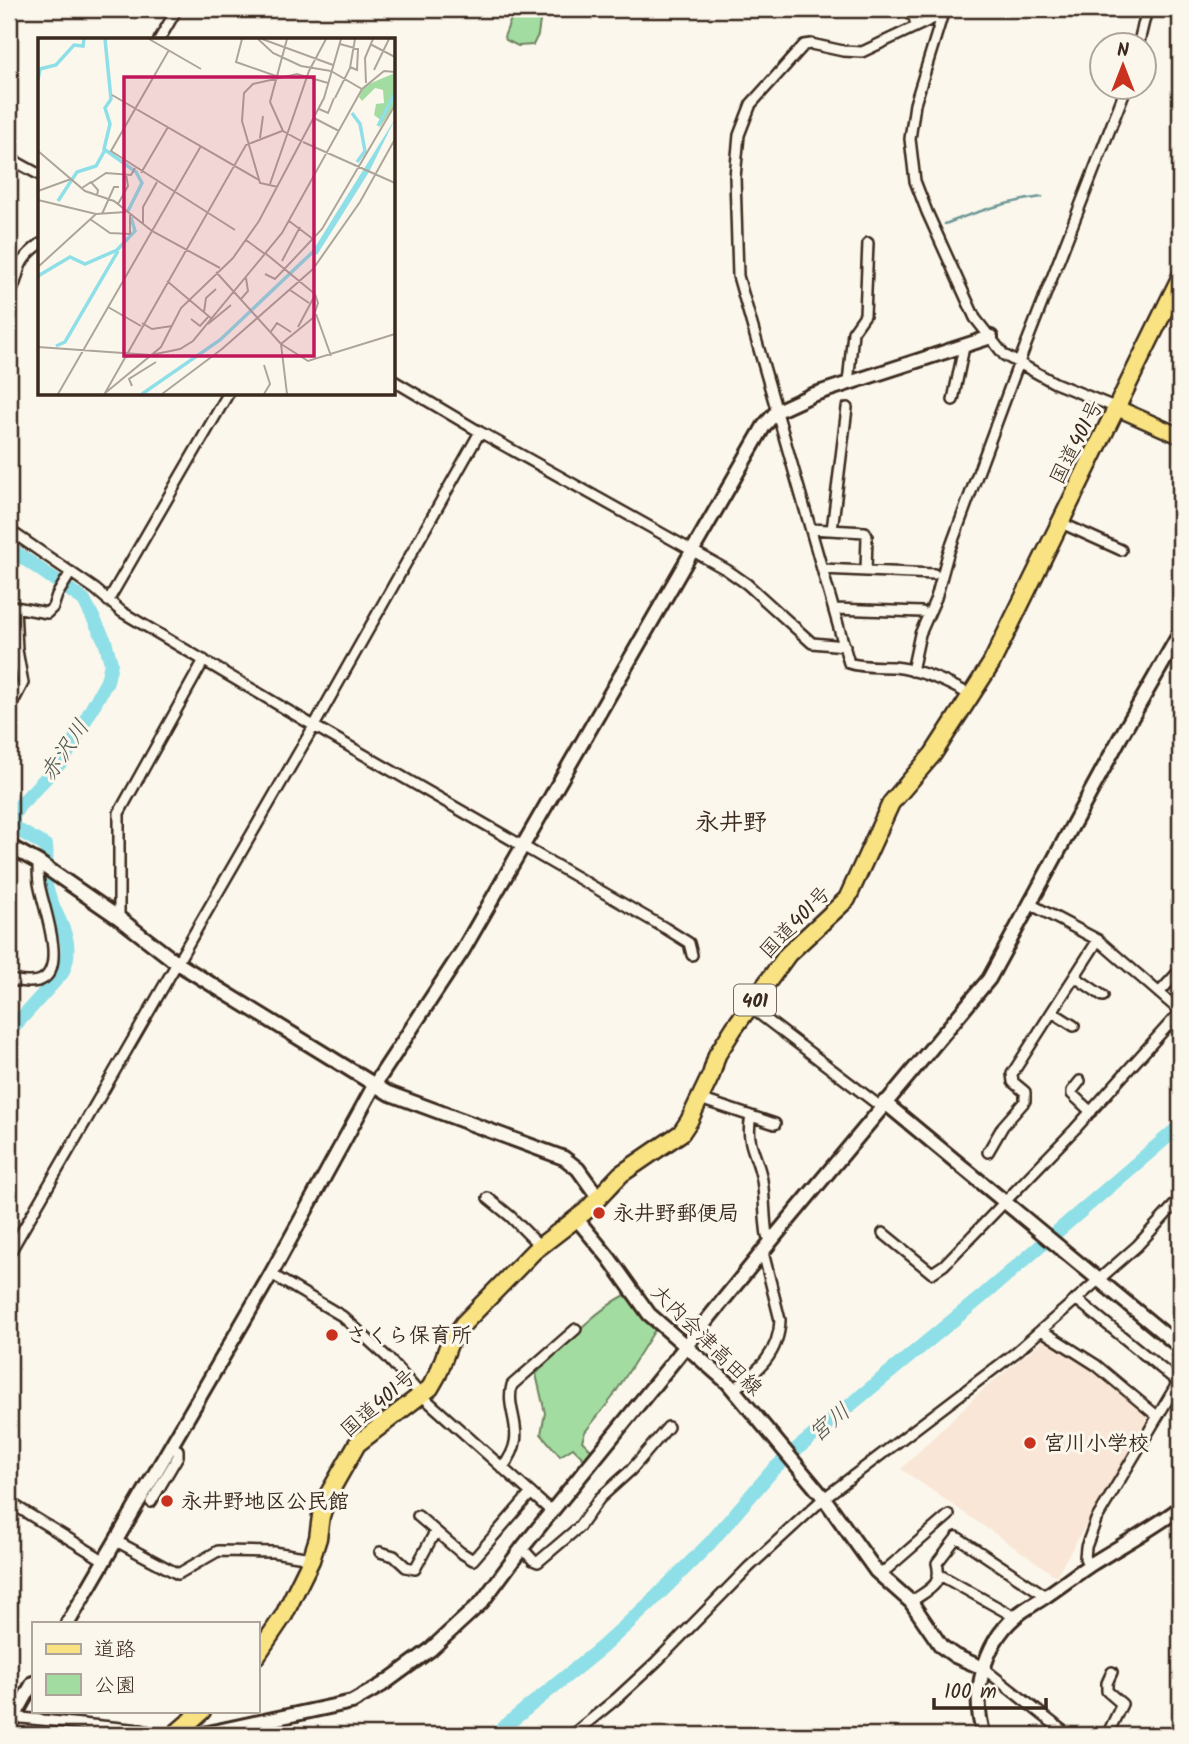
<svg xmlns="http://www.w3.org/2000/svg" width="1189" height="1744" viewBox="0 0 1189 1744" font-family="Kalam,'Klee One',sans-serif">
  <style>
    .built { fill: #f9e6d6 }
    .green { fill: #a3dca1; stroke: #6f8360; stroke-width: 2 }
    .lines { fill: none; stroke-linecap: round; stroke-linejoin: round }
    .stream { stroke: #6d9797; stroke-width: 2.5 }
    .river { stroke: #8edfe7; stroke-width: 14 }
    .street-casing { stroke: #3b2a1e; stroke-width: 14 }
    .secondary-casing { stroke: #3b2a1e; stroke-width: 18 }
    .primary-casing { stroke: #3b2a1e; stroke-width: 19 }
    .highway-casing { stroke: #3b2a1e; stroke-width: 21 }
    .street { stroke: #fbf7ec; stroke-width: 9 }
    .secondary { stroke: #fbf7ec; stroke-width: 12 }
    .primary { stroke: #f8e281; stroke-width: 14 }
    .highway { stroke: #f8e281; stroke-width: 16 }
    .poi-dot { fill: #c8321e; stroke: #fbf7ec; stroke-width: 2.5 }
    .labels { text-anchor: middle; stroke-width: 6; stroke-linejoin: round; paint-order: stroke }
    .shield { fill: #fbf7ec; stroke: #75685c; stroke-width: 2 }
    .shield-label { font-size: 19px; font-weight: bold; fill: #3b2a1e }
    .street-label { font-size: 21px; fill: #3b2a1e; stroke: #fbf7ec }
    .poi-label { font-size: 21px; font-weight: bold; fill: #3b2a1e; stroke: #fbf7ec; text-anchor: start }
    .water-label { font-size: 23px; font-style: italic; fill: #505750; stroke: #fbf7ec }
    .quarter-label { font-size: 24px; font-weight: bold; fill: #3b2a1e; stroke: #fbf7ec }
    .inset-river { fill: none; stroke: #8edfe7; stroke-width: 3.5 }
    .inset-road { fill: none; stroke: #aea59a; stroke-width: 2 }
    .view { fill: #c2185b; fill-opacity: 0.15; stroke: #c2185b; stroke-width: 3.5 }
    .inset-edge { fill: none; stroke: #3b2a1e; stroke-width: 3.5 }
  </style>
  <rect width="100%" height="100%" fill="#fbf7ec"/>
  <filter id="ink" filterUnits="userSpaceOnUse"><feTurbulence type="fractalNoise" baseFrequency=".0143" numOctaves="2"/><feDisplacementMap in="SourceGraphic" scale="14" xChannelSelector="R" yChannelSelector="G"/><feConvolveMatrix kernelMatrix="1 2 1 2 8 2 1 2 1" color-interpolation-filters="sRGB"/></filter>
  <g filter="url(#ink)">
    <path class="built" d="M1048 1336 1096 1366 1149 1418 1056 1576 901 1469 977 1395Z"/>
    <path class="green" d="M518 15 537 18 540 21 538 35 533 45 518 46 506 40 504 37 511 19Z
      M627 1294 658 1325 612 1398 585 1432 582 1441 591 1450 585 1460 573 1448 560 1456 541 1434 545 1413 536 1374C563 1346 591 1313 627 1294Z"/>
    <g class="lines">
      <path class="stream" d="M945 224C977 211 1008 201 1042 197"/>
      <path class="river" d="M9 548 84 600 105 641 111 663 107 681 64 759 19 806 13 816V827L46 846C48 859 44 872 46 885 52 917 79 937 62 973L9 1032
        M494 1735 601 1648 647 1606 710 1543 772 1471 792 1453 980 1298 1180 1126"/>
      <defs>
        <path id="street" d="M902 9 914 17 916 25
          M949 9 943 14 862 52 843 51 811 44 804 45 751 104 739 135 735 177 738 276 849 663C864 668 879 666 894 667 921 670 948 682 972 696
          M1178 9 1180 10
          M944 10 915 104 910 139 915 181 927 212 975 318 1004 355 1055 383 1117 408
          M159 40 177 9
          M1138 46 1147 9
          M9 158 40 175
          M9 297C23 271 12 265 40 244
          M394 381 480 432 727 570 747 584 812 643 845 646
          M848 384 853 332 865 315 868 243
          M953 400 964 347
          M1059 522 1121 550
          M811 529 865 532 867 536 866 571
          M9 530 95 589 122 612 314 726 665 928 689 943 692 955
          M832 530 847 408
          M822 569 934 574
          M108 601 228 394
          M10 606 47 613 53 607 57 595 71 572
          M834 609 922 612
          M912 671 920 634 936 598 948 554 1018 365 1126 88
          M9 710 23 683 17 650 15 607
          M1030 904 1098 940 1180 1011
          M119 918V813L204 660
          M1075 977 1103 996
          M9 980C18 981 33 984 41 980 68 967 42 905 39 883 38 876 38 869 38 862
          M1159 993 1180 970
          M750 1007 881 1107
          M1052 1012 1074 1026
          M1080 1081 1072 1091V1094L1091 1112
          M700 1099 775 1124
          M751 1116C745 1144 757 1153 762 1180 765 1198 764 1217 767 1235H776
          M988 1152 1003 1126 1025 1101V1092L1013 1082 1012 1074 1098 940
          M488 1198 510 1216 540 1246
          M883 1233 932 1273 944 1265 1075 1129 1180 1012
          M9 1254 314 726 480 432
          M271 1274 342 1316 387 1357 421 1395 552 1512
          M1076 1299 1178 1382
          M1041 1330 1096 1365 1157 1416
          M1175 1387 1180 1404
          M733 1390C758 1371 779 1354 780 1320L763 1252
          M502 1468C531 1433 504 1414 512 1385L576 1329
          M9 1502 105 1561
          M151 1502 178 1456V1450L170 1446
          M418 1516 460 1552 473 1560 531 1493
          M116 1541 178 1574 218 1551 273 1552 311 1558
          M522 1548 533 1560 538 1562 579 1527 600 1498 631 1470 668 1427
          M380 1552 394 1556 406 1567 415 1569 435 1532
          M1089 1566 1085 1558 1086 1547 1096 1520 1180 1379
          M880 1575 949 1515
          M940 1575 1015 1617
          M911 1602C928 1589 943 1587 937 1563L957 1537 1046 1596
          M983 1668 1068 1735
          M12 1717 141 1730 163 1735
          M572 1735 616 1699 656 1662 749 1567 824 1498 1015 1353 1137 1246 1180 1199
          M1107 1735 1122 1704 1107 1691V1683L1112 1672"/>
        <path id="secondary" d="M9 846 38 862 119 918 177 963 388 1093 564 1158 578 1169 598 1197
          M884 1102 1180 1347
          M576 1218 609 1258 649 1314 728 1383 824 1498 876 1571 911 1602 941 1646 955 1656 983 1668
          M68 1623 271 1274 375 1084 463 950 764 426 777 411 812 395 991 337
          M9 1726 33 1683
          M199 1735 352 1702 382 1685 430 1650 482 1602 522 1548 776 1235 989 979 1120 738 1180 633
          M984 1735C971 1696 983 1645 1015 1617 1024 1609 1036 1603 1046 1596 1061 1586 1075 1575 1090 1565 1120 1546 1152 1529 1180 1508"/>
        <path id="primary" d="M1117 408 1180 436"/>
        <path id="highway" d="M257 1655 284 1615 311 1560 318 1538 321 1516 328 1495 357 1444 430 1388 438 1374 449 1344 464 1323 534 1251 586 1211 621 1174 681 1133 689 1121 711 1075 717 1055 734 1028 788 954 847 899 891 803 933 754 991 664 1180 278
          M174 1735 202 1711"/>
      </defs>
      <use href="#street" class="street-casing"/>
      <use href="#secondary" class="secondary-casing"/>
      <use href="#primary" class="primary-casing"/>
      <use href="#highway" class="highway-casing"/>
      <use href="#street" class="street"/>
      <use href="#secondary" class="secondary"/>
      <use href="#primary" class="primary"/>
      <use href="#highway" class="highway"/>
    </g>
  </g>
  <g class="poi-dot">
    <circle cx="599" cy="1213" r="7"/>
    <circle cx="332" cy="1335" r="7"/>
    <circle cx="1030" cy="1443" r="7"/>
    <circle cx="167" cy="1501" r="7"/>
  </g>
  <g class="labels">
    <rect class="shield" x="734" y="984.5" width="42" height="31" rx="5"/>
    <g class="shield-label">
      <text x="755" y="1007">401</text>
    </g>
    <g class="street-label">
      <text transform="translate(1076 442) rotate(-63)" y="7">国道401号</text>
      <text transform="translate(795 922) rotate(-46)" y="7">国道401号</text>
      <text transform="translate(707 1340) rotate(45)" y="7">大内会津高田線</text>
      <text transform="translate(378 1403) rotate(-41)" y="7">国道401号</text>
    </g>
    <g class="poi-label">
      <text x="613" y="1220">永井野郵便局</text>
      <text x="346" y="1342">さくら保育所</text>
      <text x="1044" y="1450">宮川小学校</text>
      <text x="181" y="1508">永井野地区公民館</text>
    </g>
    <g class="water-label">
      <text transform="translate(64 750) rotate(-56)" y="8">赤沢川</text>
      <text transform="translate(829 1422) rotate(-40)" y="8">宮川</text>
    </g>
    <g class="quarter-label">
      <text x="731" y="830">永井野</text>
    </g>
  </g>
  <g transform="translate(38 38)">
    <rect width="357" height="357" fill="#fbf7ec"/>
    <path d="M357 35V66L341 91 344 83 336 77 338 66 346 65 345 52 337 50 324 63 321 59 326 48Z" fill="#a3dca1"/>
    <path d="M357 81 331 134 279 217 274 214Z" fill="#8edfe7"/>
    <path class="inset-river" d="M67 1 73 61 67 70 72 86 66 111 98 134 104 145 90 173M0 42 2 31 18 27 36 7 45 8 46 1M314 75 322 86 327 113 319 124M340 88 357 55M20 163 39 134 58 128 67 112M0 238 32 219 47 226 79 212 97 193 93 179M18 308 27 304 80 213M104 356 182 302 279 210"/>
    <path class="inset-road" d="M111 1 163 31M204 1 198 24 238 38M220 1 235 15 263 28 293 33M224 1 295 27M249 1 232 64 245 93 263 103M302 6 320 11 319 32 312 29M332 6 357 19M131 12 73 113 197 192M336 32 351 1M293 33 324 51 346 33 357 34M328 45 327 20 335 1M74 57 221 142M297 60 312 30 317 1M281 71 290 75 296 60M276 80 301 93M222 100 225 78M265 104 357 145M0 113 47 153 76 163 114 193 182 230M103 135 130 89M53 145 68 135 93 137 97 130M232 146 271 33 288 1M240 149 222 145 204 83 206 55 215 46 259 36 290 45M44 150 53 144 60 152 59 158M0 153 33 141M0 162 58 176 88 174M80 166 90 148 88 136M64 176 76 149H81M52 181 72 195 92 196V177M251 183 275 201M105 186V169L119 144M208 202 227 216M227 215 277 256 280 265 275 280 243 306 249 356M244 223 262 189M0 229 58 176M178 234 243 306M227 236 237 241 284 191 357 67M129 243 174 281M252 252 271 265M203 261 210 253 208 240M70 269 103 288M166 274 168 260 178 251M278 276 293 318M153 281 162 288 171 278M104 285 114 291 134 288M170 286 193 267M260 289 277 257M232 295 239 285 253 294M243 306 270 323 357 296M0 309 113 317 142 311 155 303 244 195 324 51M226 327 232 346 226 356M94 348 91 341 118 324M67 355 208 107 244 93M20 356 163 108M66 356 123 309 143 270 195 220 221 183 286 60 303 1M124 356 184 311 275 231 322 164 357 101"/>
    <path class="view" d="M86 39H276V318H86Z"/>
    <rect width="357" height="357" class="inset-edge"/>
  </g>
  <rect width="1189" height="1744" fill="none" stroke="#fbf7ec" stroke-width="35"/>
  <rect x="18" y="18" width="1154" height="1709" fill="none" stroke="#3b2a1e" stroke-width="2.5" filter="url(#ink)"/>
  <rect x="32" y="1622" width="228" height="91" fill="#fbf7ec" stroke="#aea59a" stroke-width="2"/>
  <rect x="46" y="1644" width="35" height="10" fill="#f8e281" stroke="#aea59a" stroke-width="2"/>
  <text x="94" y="1656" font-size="21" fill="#3b2a1e">道路</text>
  <rect x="46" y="1674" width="35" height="21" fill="#a3dca1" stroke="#aea59a" stroke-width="2"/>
  <text x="94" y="1692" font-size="21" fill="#3b2a1e">公園</text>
  <g transform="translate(1123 66)"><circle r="33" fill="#fbf7ec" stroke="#aea59a" stroke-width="2"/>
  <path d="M0-5L12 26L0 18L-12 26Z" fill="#c8321e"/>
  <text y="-10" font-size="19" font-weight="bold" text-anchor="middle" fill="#3b2a1e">N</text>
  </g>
  <path d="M934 1698v10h112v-10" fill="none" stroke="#3b2a1e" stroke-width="3.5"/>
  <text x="944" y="1698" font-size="21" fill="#3b2a1e" stroke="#fbf7ec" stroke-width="5" paint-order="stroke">100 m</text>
</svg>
